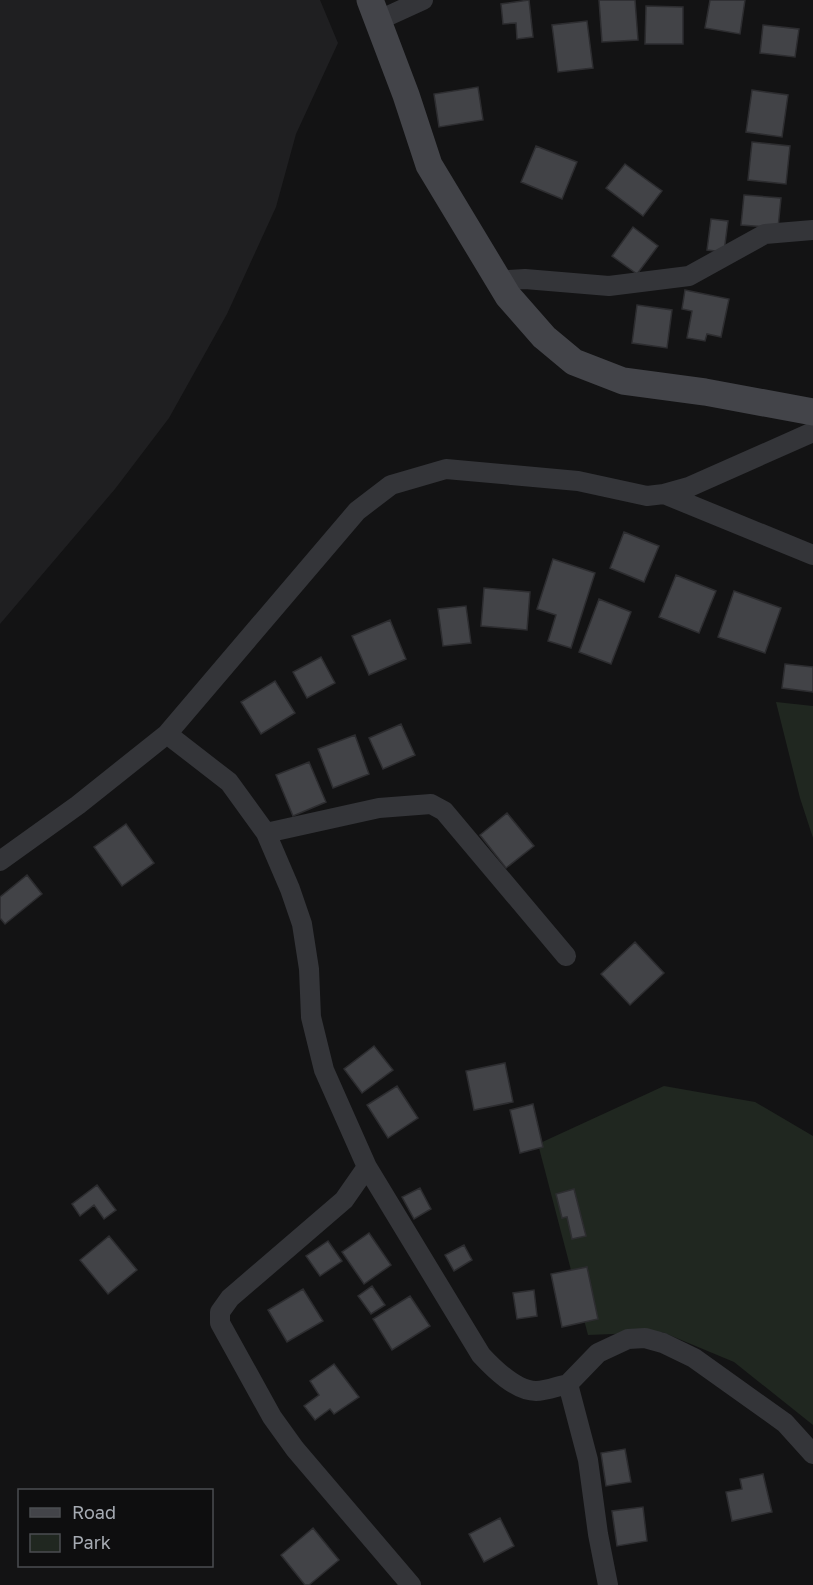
<svg xmlns="http://www.w3.org/2000/svg" width="813" height="1585" viewBox="0 0 813 1585" font-family="'Golos Text',sans-serif">
  <style>
    .built { fill: #1f1f21 }
    .green { fill: #202720 }
    .building { fill: #424347; stroke: #2d2d30; stroke-width: 1.5 }
    .lines { fill: none; stroke-linecap: round; stroke-linejoin: round }
    .street { stroke: #343539; stroke-width: 20 }
    .secondary { stroke: #434449; stroke-width: 27 }
  </style>
  <rect width="100%" height="100%" fill="#131314"/>
  <path class="built" d="M0 0H320L338 43 296 134 276 207 227 314 169 418 115 489 0 624Z"/>
  <path class="green" d="M776 702 813 706V838L800 798Z
    M664 1086 755 1102 813 1136V1425L734 1362 662 1332 588 1335 538 1144Z"/>
  <path class="building" d="M529 0 533 37 517 39 516 23 503 24 501 4Z
    M599 0H635L638 40 602 42Z
    M710 0H745L740 34 705 28Z
    M646 6 683 7V44H645Z
    M587 21 593 68 558 72 552 25Z
    M763 25 799 29 795 57 760 53Z
    M478 87 483 120 439 127 434 94Z
    M752 90 788 95 782 137 746 132Z
    M752 142 790 146 786 184 748 180Z
    M536 146 577 162 562 199 521 182Z
    M625 164 662 191 643 216 606 188Z
    M744 195 781 198 778 228 741 225Z
    M711 219 728 221 724 252 707 250Z
    M633 227 658 246 637 274 612 256Z
    M685 290 729 299 721 337 707 334 705 341 687 338 692 311 682 309Z
    M637 305 672 310 667 348 632 343Z
    M624 532 659 546 644 582 610 568Z
    M553 559 595 573 571 648 548 641 556 615 537 609Z
    M676 575 716 591 699 633 659 617Z
    M484 588 530 592 527 630 481 626Z
    M734 591 781 608 765 653 718 637Z
    M599 599 631 612 611 664 579 652Z
    M466 606 471 643 443 646 438 609Z
    M390 620 406 659 369 675 352 636Z
    M321 657 335 683 307 698 293 672Z
    M785 664 813 667V692L782 688Z
    M275 681 295 713 261 734 241 702Z
    M401 724 415 755 383 769 369 738Z
    M355 735 369 774 333 788 318 749Z
    M309 762 326 802 293 816 276 775Z
    M507 813 534 846 506 868 480 835Z
    M126 824 154 863 122 886 94 847Z
    M27 875 42 894 5 924 0 918V897Z
    M635 942 664 973 630 1005 601 974Z
    M374 1046 393 1070 362 1093 344 1069Z
    M505 1063 513 1102 474 1110 466 1071Z
    M397 1086 418 1118 388 1138 367 1105Z
    M533 1104 543 1147 520 1153 510 1110Z
    M97 1185 116 1210 104 1219 94 1205 80 1216 72 1204Z
    M420 1188 431 1209 414 1219 402 1197Z
    M574 1189 586 1236 572 1239 567 1217 562 1218 556 1194Z
    M369 1233 391 1265 364 1284 342 1252Z
    M109 1236 137 1270 108 1294 80 1260Z
    M328 1241 342 1261 320 1276 306 1256Z
    M464 1245 472 1260 454 1271 445 1255Z
    M587 1267 598 1319 562 1327 551 1274Z
    M372 1286 385 1305 371 1314 358 1296Z
    M303 1289 323 1321 287 1342 268 1310Z
    M534 1290 537 1316 517 1319 513 1293Z
    M410 1296 430 1326 392 1350 373 1319Z
    M334 1364 359 1397 334 1414 330 1409 315 1420 304 1406 319 1395 310 1381Z
    M625 1449 631 1482 606 1486 601 1453Z
    M763 1474 772 1512 732 1521 726 1492 742 1489 740 1479Z
    M643 1507 647 1541 617 1546 612 1511Z
    M500 1518 514 1546 484 1562 469 1534Z
    M313 1528 339 1560 309 1585H305L281 1555Z"/>
  <g class="lines">
    <path class="street" d="M377 21 423 0
      M500 284 508 280 525 279 609 286 689 276 765 234 813 230
      M664 494 813 555
      M167 734 229 782 266 833 290 889 302 924 309 969 311 1017 324 1070 367 1167 344 1200 230 1298 220 1312V1323L272 1417 295 1449 411 1585
      M266 833 379 808 431 804 444 811 566 956
      M0 861 78 805 167 734 357 511 391 485 446 469 578 481 647 496 664 494 689 487 813 432
      M367 1167 481 1355C494 1369 516 1391 536 1391 546 1391 558 1386 568 1384L588 1460 598 1534 608 1585
      M568 1384 598 1353 628 1339 645 1338 663 1343 694 1358 785 1423 813 1454"/>
    <path class="secondary" d="M370 0 406 95 429 165 508 296 544 337 574 362 623 381 705 392 813 412"/>
  </g>
  <rect x="18" y="1489" width="195" height="78" fill="#0e0e0f" stroke="#4b4d51" stroke-width="1.5"/>
  <rect x="30" y="1508" width="30" height="9" fill="#434449" stroke="#4b4d51" stroke-width="1.5"/>
  <text x="72" y="1519" font-size="18" fill="#a6abb3">Road</text>
  <rect x="30" y="1534" width="30" height="18" fill="#202720" stroke="#4b4d51" stroke-width="1.5"/>
  <text x="72" y="1549" font-size="18" fill="#a6abb3">Park</text>
</svg>
